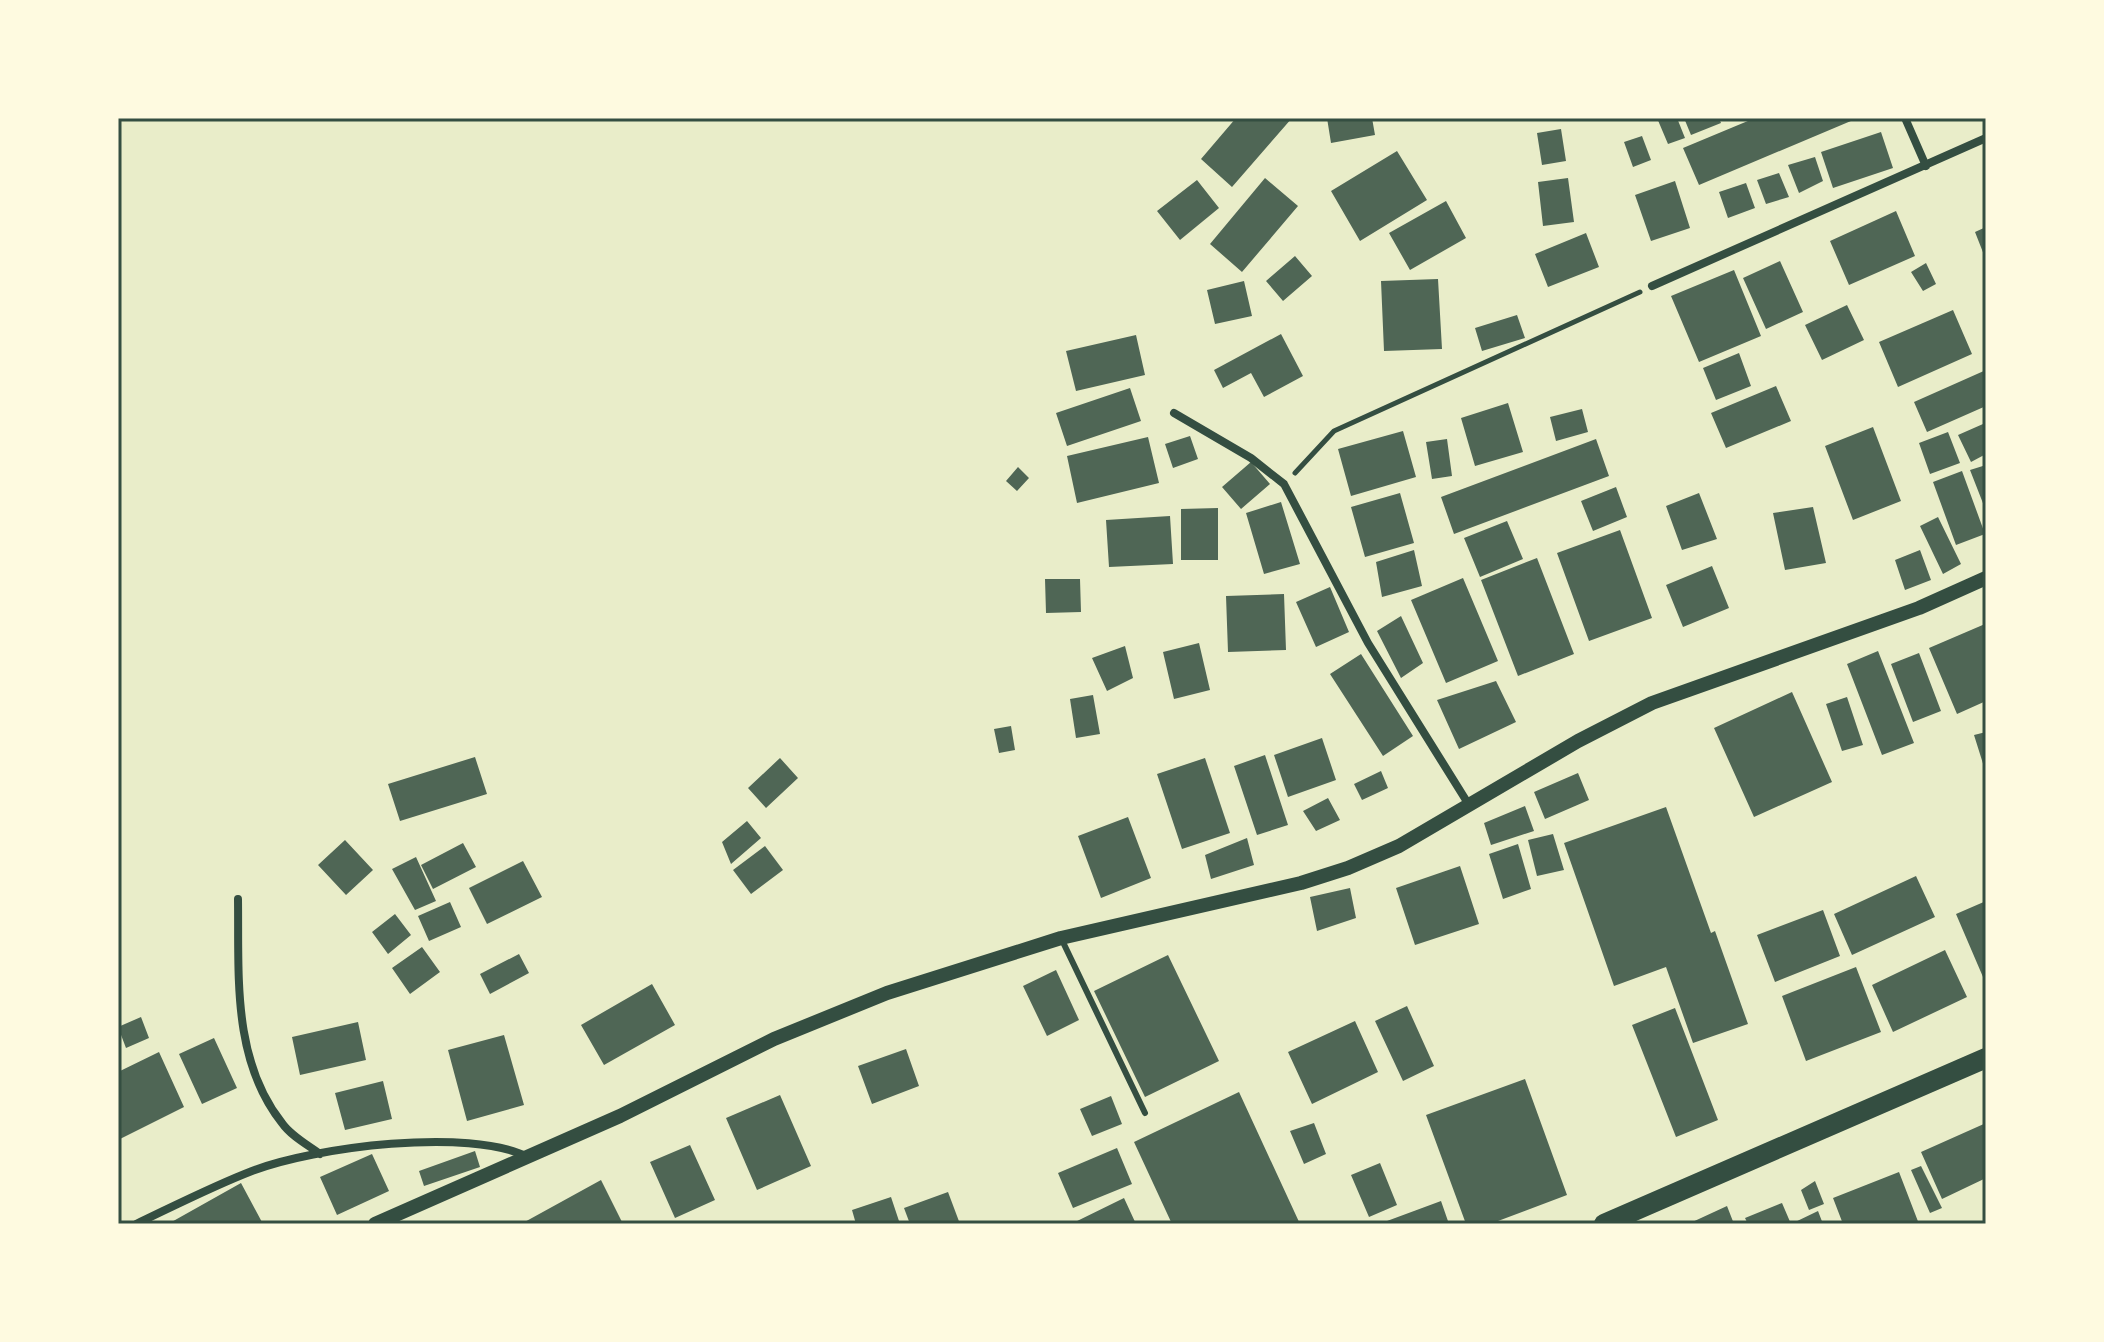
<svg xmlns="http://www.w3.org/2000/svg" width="2104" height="1342" viewBox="0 0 2104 1342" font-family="'Alegreya Sans',sans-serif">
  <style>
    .building { fill: #4f6655 }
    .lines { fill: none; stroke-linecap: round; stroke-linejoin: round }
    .path { stroke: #344e41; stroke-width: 5 }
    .service { stroke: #344e41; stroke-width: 6 }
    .minor { stroke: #344e41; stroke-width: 8 }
    .tertiary { stroke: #344e41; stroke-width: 14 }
    .trunk { stroke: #344e41; stroke-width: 20 }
    .neatline { fill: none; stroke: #344e41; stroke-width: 3 }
  </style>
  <rect width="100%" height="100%" fill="#e9edc9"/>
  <path class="building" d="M1236 118H1292L1232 187 1201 159Z
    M1327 118H1372L1375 135 1331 143Z
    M1657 118H1677L1685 138 1668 144Z
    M1684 118H1719L1721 123 1691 135Z
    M1755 118H1858L1699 185 1683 148Z
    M1561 129 1566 161 1542 165 1537 133Z
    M1881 132 1893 168 1833 188 1821 152Z
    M1642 136 1651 160 1633 167 1624 142Z
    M1397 151 1427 200 1360 241 1331 191Z
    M1815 157 1823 181 1799 193 1788 165Z
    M1779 173 1789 197 1766 204 1757 180Z
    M1265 178 1298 206 1242 272 1210 244Z
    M1568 178 1574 222 1543 226 1538 182Z
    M1197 180 1219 208 1180 240 1157 211Z
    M1675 181 1690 228 1651 241 1635 195Z
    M1746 183 1755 208 1728 218 1719 192Z
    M1446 201 1466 238 1410 270 1389 233Z
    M1896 211 1915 256 1849 285 1830 241Z
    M1986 227V260L1975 232Z
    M1586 233 1599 267 1548 287 1535 254Z
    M1295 256 1312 276 1283 301 1266 281Z
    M1780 261 1803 312 1766 329 1743 278Z
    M1926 263 1936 284 1923 291 1911 272Z
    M1734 270 1761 336 1699 362 1671 296Z
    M1438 279 1442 349 1384 351 1381 281Z
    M1244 281 1252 316 1215 324 1207 290Z
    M1847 305 1864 340 1822 360 1805 325Z
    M1953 310 1972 354 1898 387 1879 342Z
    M1517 315 1525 338 1482 351 1475 328Z
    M1281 334 1303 376 1264 397 1251 373 1223 388 1214 370Z
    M1136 335 1145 375 1076 391 1066 351Z
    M1739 353 1751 386 1716 400 1703 368Z
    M1986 370V406L1927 432 1914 402Z
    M1776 386 1791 421 1726 448 1711 413Z
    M1130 388 1141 421 1067 446 1056 413Z
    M1508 403 1523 452 1475 466 1461 418Z
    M1582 409 1588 432 1556 441 1550 417Z
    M1983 424 1986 454 1971 462 1958 435Z
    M1873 427 1901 501 1853 520 1825 446Z
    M1403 431 1416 477 1351 496 1338 449Z
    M1948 432 1960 463 1930 474 1919 443Z
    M1190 436 1198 459 1173 468 1165 444Z
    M1148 437 1159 483 1077 503 1067 456Z
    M1447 439 1452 476 1432 479 1426 442Z
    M1596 439 1609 476 1454 534 1441 497Z
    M1251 462 1270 484 1241 509 1222 487Z
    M1986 465V511L1970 470Z
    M1018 467 1029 478 1017 491 1006 481Z
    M1962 471 1985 534 1956 545 1933 482Z
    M1616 487 1627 517 1593 531 1581 501Z
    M1400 493 1414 543 1365 557 1351 507Z
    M1699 493 1717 539 1682 550 1666 506Z
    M1281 502 1300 564 1264 574 1246 513Z
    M1813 507 1826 563 1785 570 1773 513Z
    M1218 508V560H1181V509Z
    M1170 516 1173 564 1109 567 1106 520Z
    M1938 517 1961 564 1943 574 1920 526Z
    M1507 521 1523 559 1480 577 1464 538Z
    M1620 530 1652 618 1589 641 1557 553Z
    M1414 550 1422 586 1382 597 1376 562Z
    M1920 550 1931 580 1905 590 1895 560Z
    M1537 558 1574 654 1518 676 1481 580Z
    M1712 566 1729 608 1683 627 1666 585Z
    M1463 578 1498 661 1446 683 1411 600Z
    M1045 579H1080L1081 612 1046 613Z
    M1330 587 1349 632 1316 647 1296 602Z
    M1284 594 1286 650 1228 652 1226 596Z
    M1401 616 1423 663 1401 678 1377 631Z
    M1985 624 1986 701 1957 714 1929 648Z
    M1199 643 1210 690 1174 699 1163 652Z
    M1125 646 1133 678 1107 691 1092 658Z
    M1878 651 1914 743 1882 755 1847 664Z
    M1919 653 1941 711 1913 722 1891 664Z
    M1361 654 1413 736 1383 756 1330 674Z
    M1496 681 1516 722 1459 749 1437 700Z
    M1792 692 1832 782 1754 817 1714 728Z
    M1093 695 1100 734 1076 738 1070 699Z
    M1847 697 1863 745 1842 751 1826 704Z
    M1011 726 1015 750 999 753 994 729Z
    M1986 732V770H1985L1974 735Z
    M1322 738 1336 780 1288 797 1274 755Z
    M1265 755 1288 825 1257 835 1234 766Z
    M475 757 487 794 400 821 388 784Z
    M780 758 798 778 766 808 748 788Z
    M1205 758 1230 833 1182 849 1157 774Z
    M1381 771 1388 788 1362 800 1354 784Z
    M1578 773 1589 800 1545 819 1534 792Z
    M1328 798 1340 820 1316 831 1303 811Z
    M1525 806 1534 831 1491 845 1484 823Z
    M1666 807 1711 933 1715 931 1748 1024 1693 1043 1666 967 1614 986 1564 843Z
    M1128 817 1151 878 1101 898 1078 836Z
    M747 821 761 838 731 864 722 842Z
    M1553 834 1564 870 1537 876 1528 840Z
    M1247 838 1254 865 1211 879 1205 855Z
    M345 840 373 870 346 895 318 865Z
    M463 843 476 867 433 889 421 865Z
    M1518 844 1531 889 1503 899 1489 854Z
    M765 846 783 870 751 894 733 870Z
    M416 857 436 901 415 910 392 869Z
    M523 861 542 897 487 924 469 888Z
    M1460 866 1479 924 1415 945 1396 888Z
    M1916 876 1935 917 1852 955 1834 914Z
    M1350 888 1356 918 1317 931 1310 897Z
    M1986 901V984L1956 914Z
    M450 902 461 927 429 941 418 916Z
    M1823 910 1840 956 1775 982 1757 935Z
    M395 914 411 935 388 954 372 932Z
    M422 947 440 972 410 994 392 968Z
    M1945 950 1967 997 1893 1032 1872 985Z
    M519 954 529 973 490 994 480 974Z
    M1168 955 1219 1061 1145 1097 1094 991Z
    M1856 967 1881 1032 1806 1061 1782 996Z
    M1056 970 1079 1020 1047 1036 1023 986Z
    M652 984 675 1025 604 1065 581 1025Z
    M1407 1006 1434 1066 1403 1081 1375 1021Z
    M1675 1008 1718 1120 1676 1137 1632 1025Z
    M141 1017 149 1038 126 1048 118 1027Z
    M1355 1021 1378 1072 1312 1104 1288 1052Z
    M358 1022 366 1060 300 1075 292 1037Z
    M504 1035 524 1105 467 1121 448 1050Z
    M214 1038 237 1088 202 1104 179 1054Z
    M906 1049 919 1086 872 1104 858 1066Z
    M159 1052 184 1107 118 1140V1072Z
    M1525 1079 1567 1195 1490 1224H1466L1426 1115Z
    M383 1081 392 1119 345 1130 335 1093Z
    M1239 1092 1300 1224H1172L1134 1142Z
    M780 1095 811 1166 757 1190 726 1118Z
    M1111 1096 1122 1124 1092 1136 1080 1109Z
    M1314 1123 1326 1154 1304 1164 1290 1131Z
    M1986 1123V1178L1942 1199 1921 1152Z
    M690 1145 715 1200 675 1218 650 1162Z
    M1117 1148 1132 1184 1073 1208 1058 1173Z
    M475 1151 480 1167 424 1186 419 1171Z
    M372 1154 389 1191 337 1215 320 1177Z
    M1380 1163 1397 1205 1369 1217 1351 1175Z
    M1921 1166 1942 1208 1930 1213 1911 1170Z
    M1899 1172 1919 1224H1843L1833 1198Z
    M601 1180 623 1224H521Z
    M1815 1181 1824 1204 1809 1210 1801 1190Z
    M241 1183 263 1224H168Z
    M948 1192 960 1224H910L904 1208Z
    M891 1197 900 1224H856L852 1210Z
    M1124 1198 1136 1224H1071Z
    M1441 1201 1449 1224H1388L1387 1221Z
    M1782 1203 1791 1224H1748L1745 1218Z
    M1727 1206 1734 1224H1688Z
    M1818 1211 1823 1224H1791Z"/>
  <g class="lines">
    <path class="path" d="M1295 473 1334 431 1640 292"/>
    <path class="service" d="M1061 938 1145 1113"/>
    <path class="minor" d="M1905 118 1926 166
      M1652 286 1986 138
      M1174 413 1251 458 1284 484 1368 643 1469 805
      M238 899C239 976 232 1060 282 1123 291 1136 308 1145 320 1154
      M136 1224C174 1206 213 1186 252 1171 314 1147 469 1127 528 1157"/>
    <path class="tertiary" d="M375 1224 620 1116 774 1039 887 993 1061 938 1301 883 1348 868 1399 846 1578 741 1652 703 1919 608 1986 578"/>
    <path class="trunk" d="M1604 1224 1986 1058"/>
  </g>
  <rect width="2104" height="1342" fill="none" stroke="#fefae0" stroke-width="240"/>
  <rect x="120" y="120" width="1864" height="1102" class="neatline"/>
</svg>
